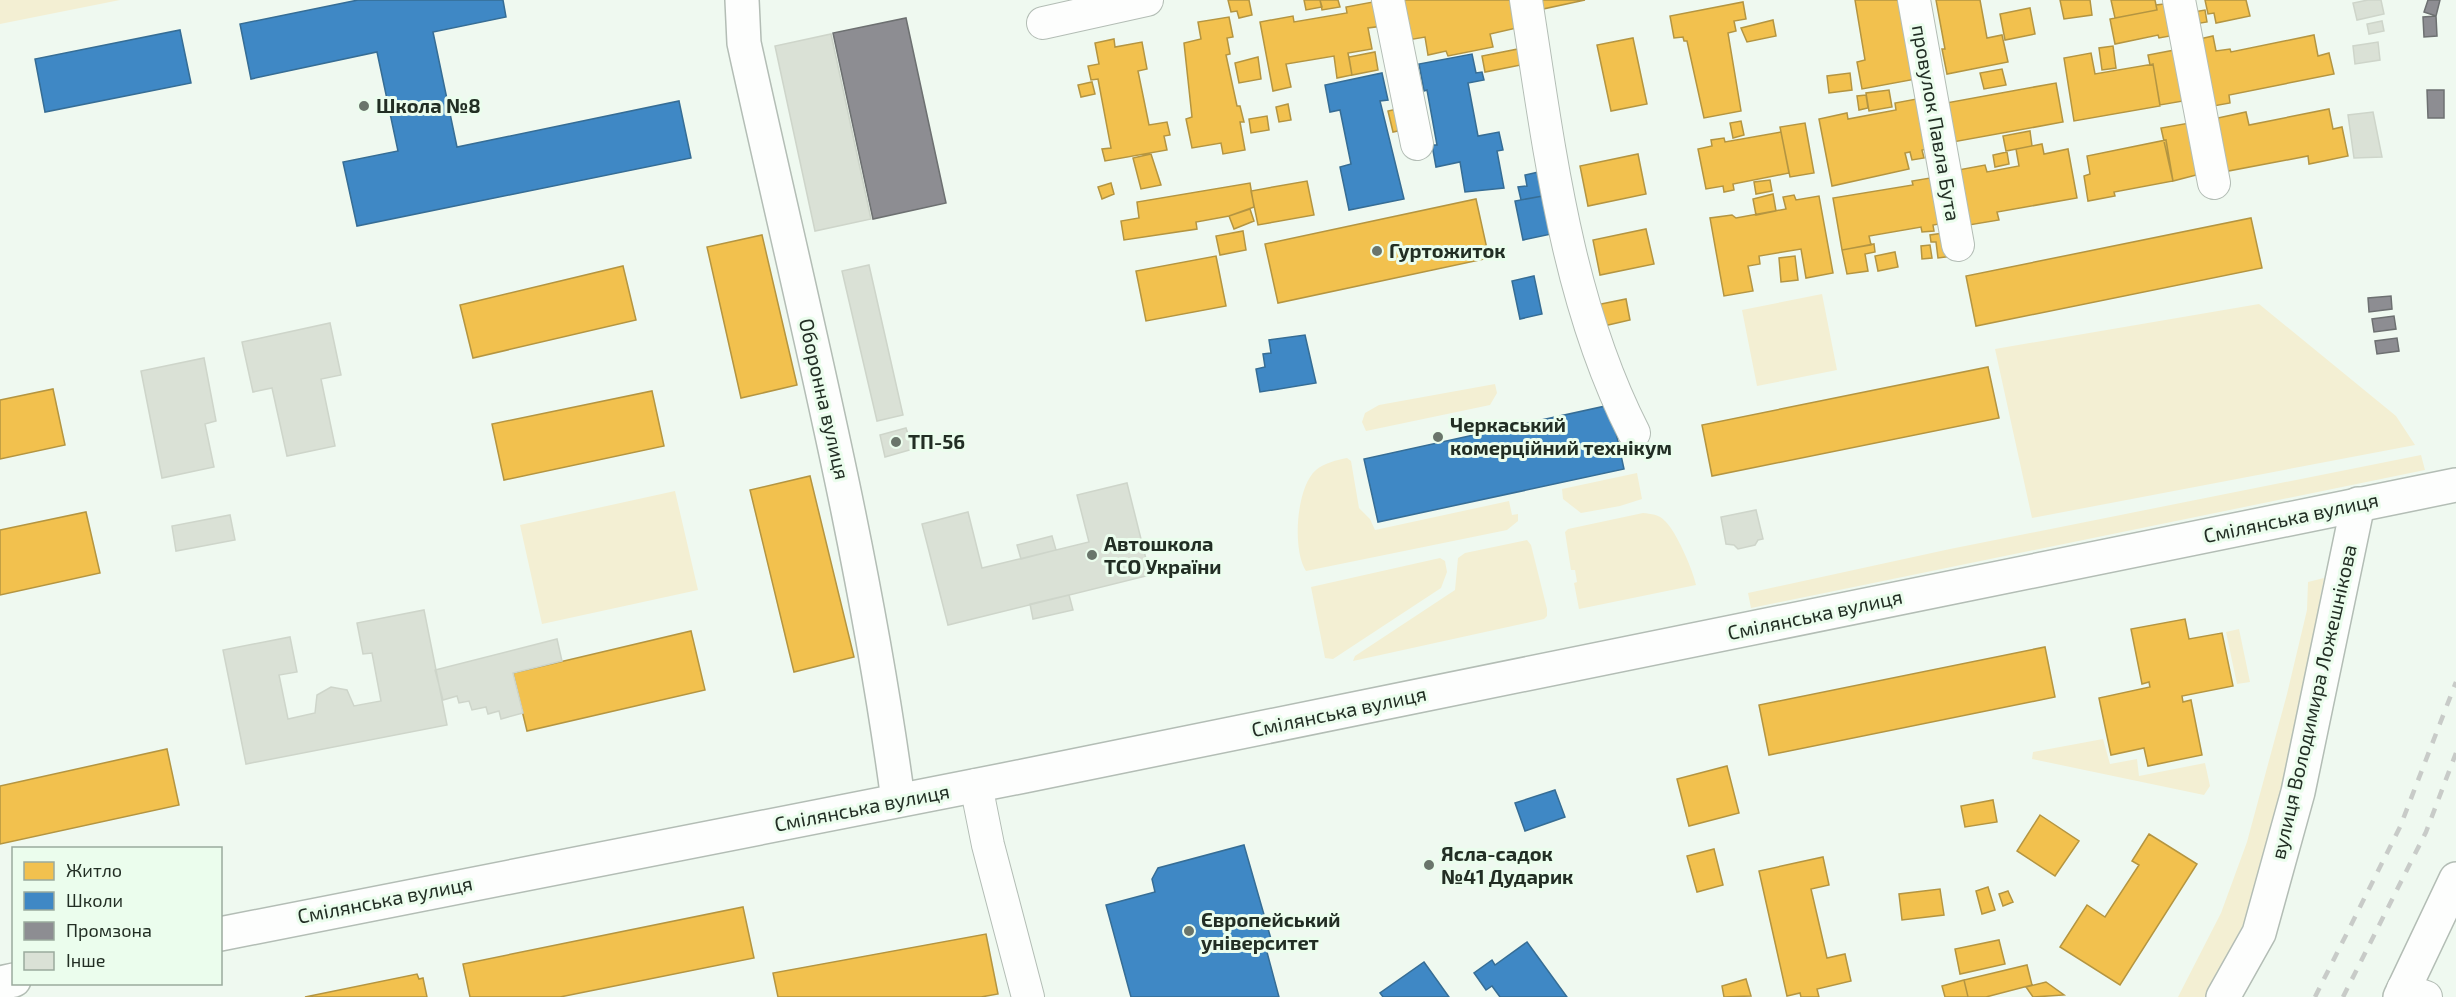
<svg xmlns="http://www.w3.org/2000/svg" width="2456" height="997" viewBox="0 0 2456 997" font-family="'Exo 2',sans-serif">
  <style>
    .green { fill: #f3efd3 }
    .homes { fill: #f2c14e; stroke: #b49541; stroke-width: 1.5 }
    .schools { fill: #3f88c5; stroke: #366d95; stroke-width: 1.5 }
    .industry { fill: #8d8d92; stroke: #6d7071; stroke-width: 1.5 }
    .building { fill: #dae1d6; stroke: #ced5ca; stroke-width: 1.5 }
    .lines { fill: none; stroke-linecap: round; stroke-linejoin: round }
    .minor-casing { stroke: #b3bdb5; stroke-width: 34 }
    .tertiary-casing { stroke: #b3bdb5; stroke-width: 36 }
    .secondary-casing { stroke: #b3bdb5; stroke-width: 36 }
    .minor { stroke: #fdfefd; stroke-width: 32 }
    .tertiary { stroke: #fdfefd; stroke-width: 33 }
    .secondary { stroke: #fdfefd; stroke-width: 33 }
    .rail { stroke: #c8cbc8; stroke-width: 4.5; stroke-dasharray: 10 10; stroke-linecap: butt }
    .poi-dot { fill: #6a756b; stroke: #ebfded; stroke-width: 2 }
    .labels { text-anchor: middle; stroke-width: 6; stroke-linejoin: round; paint-order: stroke }
    .poi-label { font-size: 20px; font-weight: bold; fill: #222e24; stroke: #ebfded; text-anchor: start }
    .street-label { font-size: 20px; fill: #222e24; stroke: #ebfded }
  </style>
  <rect width="100%" height="100%" fill="#eff9f0"/>
  <path class="green" d="M0 0H120L0 24Z
    M1822 294 1837 370 1757 386 1742 310Z
    M2259 304 2396 416 2415 445 2032 518 1995 349Z
    M1495 384 1497 393 1490 405 1366 431 1362 422 1365 413 1379 405Z
    M2421 455 2425 470 1751 608 1748 593 1950 549Z
    M1347 458 1351 461 1359 508 1370 519 1375 530 1509 501 1512 515 1518 514V521L1507 530 1306 571C1292 550 1296 487 1316 470 1324 463 1337 460 1347 458Z
    M1637 473 1642 499 1620 506 1581 513 1563 499 1562 489Z
    M675 491 698 590 542 624 520 525Z
    M1643 513C1651 514 1659 514 1665 521 1676 531 1693 570 1696 585L1579 609 1574 583 1577 582 1575 570H1571L1565 532 1568 529Z
    M1527 540 1531 545 1547 609V616L1544 619 1353 661 1355 656 1455 590 1458 558 1465 553Z
    M1440 558 1445 561 1447 572 1441 588 1333 659 1325 658 1311 587Z
    M2324 578 2284 788 2250 911 2206 997H2178L2221 913 2247 842 2287 694 2307 610 2308 582Z
    M2239 629 2250 682 2237 684 2226 632Z
    M2103 739 2110 764 2137 759 2139 776 2205 763 2210 786 2204 795 2032 759 2033 752Z"/>
  <path class="homes" d="M1228 0H1249L1252 15 1239 18 1237 11 1231 12Z
    M1304 0H1320L1322 7 1306 10Z
    M1320 0H1338L1340 7 1322 10Z
    M1393 0H1516L1521 27 1490 34 1493 47 1448 56 1446 51 1428 55 1425 37 1402 41Z
    M1541 0H1585L1543 9Z
    M1855 0H1899L1908 54H1912L1916 79 1862 89 1857 62 1865 60Z
    M1936 0H1980L1987 38 2002 35 2008 62 1947 74 1942 49H1945Z
    M2060 0H2090L2092 15 2064 19Z
    M2111 0H2155L2157 10 2115 18Z
    M2205 0H2246L2250 16 2216 23 2214 13 2208 14Z
    M1378 1 1383 26 1368 28 1372 49 1348 53 1352 75 1337 78 1334 56 1286 64 1291 87 1273 91 1260 22 1293 16 1294 22 1347 13 1346 7Z
    M1743 2 1746 19 1734 21 1736 31 1728 33 1741 111 1704 118 1687 41H1684L1683 37 1674 38 1670 16Z
    M2164 4 2170 36 2159 38 2158 35 2115 44 2110 19 2157 10 2156 5Z
    M2030 8 2035 34 2005 40 2000 14Z
    M2205 10 2207 22 2195 24 2193 12Z
    M1229 17 1233 37 1227 38 1230 54 1226 55 1237 106H1240L1244 122H1240L1245 150 1223 154 1221 143 1192 148 1186 119 1192 117 1184 43 1201 39 1198 22Z
    M1773 20 1776 36 1747 42 1741 28Z
    M2314 35 2318 56 2329 53 2334 74 2229 95 2230 103 2208 107 2195 40 2213 36 2216 51 2230 49 2231 52Z
    M1633 38 1647 104 1611 111 1597 45Z
    M1114 39 1115 47 1142 42 1147 69 1138 71 1149 125 1167 122 1170 135 1164 136 1167 150 1105 161 1102 149 1111 148 1098 79 1091 80 1088 66 1099 64 1095 43Z
    M2113 46 2116 68 2102 70 2099 48Z
    M1518 49 1521 65 1485 72 1482 56Z
    M2180 49 2189 100 2160 105 2153 64 2150 65 2148 55Z
    M1375 52 1378 70 1352 75 1349 57Z
    M2091 53 2095 74 2153 64 2160 106 2074 121 2064 58Z
    M1258 57 1261 79 1239 83 1235 63Z
    M2002 69 2006 85 1984 89 1980 73Z
    M1850 73 1852 90 1829 93 1827 76Z
    M1092 82 1095 94 1081 97 1078 85Z
    M2056 83 2063 122 1953 142 1946 103Z
    M1889 90 1892 107 1869 111 1866 93Z
    M1866 95 1868 108 1859 110 1857 96Z
    M1927 97 1937 147 1922 150 1924 158 1912 160 1910 152 1905 153 1909 169 1832 186 1819 119 1847 113 1848 119 1896 110 1895 103Z
    M1288 104 1291 120 1279 122 1276 107Z
    M1402 108 1407 129 1393 132 1388 111Z
    M2329 109 2333 129 2342 127 2348 156 2309 164 2308 156 2223 172 2213 119 2246 112 2249 125Z
    M1267 116 1269 130 1251 133 1249 119Z
    M1741 121 1744 135 1733 138 1730 123Z
    M2195 122 2204 173 2173 181 2161 128Z
    M1805 123 1814 173 1790 177 1780 127Z
    M2030 131 2032 146 2006 151 2003 136Z
    M1781 132 1789 173 1733 184 1734 190 1724 192 1723 186 1706 189 1698 149 1712 146 1711 140 1724 138 1725 142Z
    M2166 140 2173 181 2114 192 2115 196 2088 201 2084 176 2090 174 2087 156Z
    M2042 144 2044 154 2068 149 2077 198 1997 212 1999 220 1969 225 1958 170 1985 165 1987 172 2019 166 2016 149Z
    M2007 152 2009 164 1995 167 1993 155Z
    M1151 154 1161 185 1141 189 1133 158Z
    M1638 154 1646 194 1588 206 1580 166Z
    M1942 176 1950 222 1933 225 1934 231 1922 232 1921 227 1869 236 1871 245 1842 250 1833 198 1913 185 1912 181Z
    M1770 180 1772 191 1756 194 1754 182Z
    M1307 181 1314 215 1258 225 1251 191Z
    M1111 183 1114 194 1102 199 1098 187Z
    M1250 183 1254 207 1229 216 1196 222 1197 229 1124 240 1121 221 1139 218 1137 202Z
    M1773 194 1776 211 1756 215 1753 199Z
    M1794 195 1796 200 1819 196 1833 273 1806 278 1801 249 1759 256 1760 264 1748 266 1753 291 1724 296 1710 218 1732 215 1736 218 1786 209 1783 197Z
    M1476 199 1489 258 1278 303 1265 244Z
    M1250 209 1254 221 1234 229 1229 216Z
    M2251 218 2262 268 1976 326 1966 276Z
    M1646 229 1654 264 1600 275 1593 240Z
    M1243 231 1246 250 1220 255 1216 236Z
    M1950 232 1953 256 1938 258 1936 242H1931L1930 235Z
    M762 235 797 385 741 398 707 247Z
    M1874 244 1875 252 1865 254 1868 271 1847 274 1842 250Z
    M1930 245 1932 258 1922 259 1921 246Z
    M1895 252 1898 267 1878 271 1875 256Z
    M1216 256 1226 306 1146 321 1136 271Z
    M1795 256 1798 280 1781 282 1779 258Z
    M623 266 636 320 473 358 460 305Z
    M1626 299 1630 320 1595 328 1591 306Z
    M1988 367 1999 418 1712 476 1702 425Z
    M53 389 65 445 0 459V400Z
    M652 391 664 446 504 480 492 424Z
    M810 476 854 657 794 672 750 490Z
    M86 512 100 573 0 595V530Z
    M2185 619 2189 639 2222 633 2233 686 2182 696 2183 702 2191 700 2202 755 2148 766 2144 748 2111 755 2099 698 2150 687 2149 682 2142 684 2131 629Z
    M691 631 705 690 527 731 513 673Z
    M2045 647 2055 697 1769 755 1759 705Z
    M167 749 179 805 0 844V786Z
    M1727 766 1739 813 1689 826 1677 779Z
    M1993 800 1997 822 1965 827 1961 806Z
    M2040 815 2079 841 2055 876 2017 851Z
    M2149 834 2197 864 2120 985 2060 947 2087 905 2105 917 2139 865 2132 861Z
    M1714 849 1723 885 1697 892 1687 856Z
    M1823 857 1829 885 1811 889 1827 958 1845 954 1851 981 1817 989 1819 997H1801L1800 993 1787 996 1759 871Z
    M1988 887 1995 910 1982 914 1976 891Z
    M1940 889 1944 915 1902 920 1899 894Z
    M2008 891 2013 902 2003 906 1999 894Z
    M743 907 754 958 560 997H470L463 964Z
    M986 934 998 994 981 997H778L773 973Z
    M1999 940 2005 964 1960 974 1955 949Z
    M2027 965 2032 985 1986 997H1968L1964 980Z
    M417 974 419 979 423 978 427 997H305Z
    M1746 979 1751 996 1724 997 1722 986Z
    M1964 980 1968 997H1945L1942 986Z
    M2046 982 2064 995 2033 997 2026 987Z"/>
  <path class="schools" d="M358 0H503L506 17 433 32 457 147 679 101 691 158 357 226 343 162 398 151 377 52 251 79 240 24Z
    M180 30 191 83 45 112 35 59Z
    M1472 54 1476 73 1482 72 1484 80 1468 83 1478 136 1499 132 1503 150 1497 151 1504 188 1465 192 1460 162 1436 167 1432 145H1437L1427 90 1424 91 1419 64Z
    M1382 73 1388 100 1380 101 1404 199 1349 210 1340 167 1351 164 1340 110 1330 112 1325 85Z
    M1543 171 1548 195 1521 200 1518 187 1527 186 1525 175Z
    M1548 195 1556 233 1523 240 1515 201Z
    M1534 276 1542 314 1520 319 1512 281Z
    M1305 335 1316 383 1260 392 1256 369 1265 367 1263 354 1271 353 1269 340Z
    M1610 405 1624 469 1378 522 1364 459Z
    M1555 790 1565 817 1525 831 1515 803Z
    M1244 845 1271 939 1264 941 1279 997H1131L1106 905 1155 892 1152 879 1158 868Z
    M1527 942 1567 997H1500L1492 986 1486 990 1474 973 1492 960 1495 965Z
    M1424 962 1449 997H1383L1380 993Z"/>
  <path class="industry" d="M2428 0H2440L2436 16 2424 12Z
    M2436 16 2437 36 2424 37 2423 17Z
    M906 18 946 203 873 219 833 33Z
    M2427 90H2444V118H2428Z
    M2391 296 2392 309 2369 312 2368 298Z
    M2394 316 2396 329 2374 332 2372 319Z
    M2397 338 2399 351 2377 354 2375 341Z"/>
  <path class="building" d="M2368 0H2381L2384 14 2357 20 2353 3Z
    M2382 21 2384 31 2369 34 2367 24Z
    M831 34 871 219 815 231 775 46Z
    M2378 42 2380 60 2355 64 2353 46Z
    M2373 112 2382 157 2354 158 2348 115Z
    M869 265 903 415 877 421 842 271Z
    M330 323 341 375 321 379 335 446 287 456 272 388 253 392 242 342Z
    M204 358 216 421 205 424 214 467 162 478 141 371Z
    M906 428 913 449 885 457 880 435Z
    M1127 483 1150 575 948 625 922 524 968 512 982 568 1089 542 1077 495Z
    M1756 510 1763 539 1758 540 1755 545 1738 549 1734 545 1726 544 1721 517Z
    M230 515 235 540 176 551 172 526Z
    M1052 536 1056 550 1021 559 1017 545Z
    M1069 595 1073 610 1033 619 1030 604Z
    M424 610 447 725 246 764 223 650 290 637 297 672 279 675 288 719 315 713 317 695 331 687 347 690 354 706 381 701 372 653 363 654 357 623Z
    M557 639 562 661 513 673 523 713 501 719 499 711 488 714 486 707 472 710 469 701 459 703 457 696 443 700 435 670Z"/>
  <g class="lines">
    <defs>
      <path id="minor" d="M1388 0 1417 144
        M1526 0C1549 146 1566 300 1634 433
        M1914 0 1958 245
        M2179 0 2214 183
        M1043 23 1147 0
        M976 785 988 845 1028 997
        M2403 989 2426 997"/>
      <path id="tertiary" d="M742 0 744 43C799 294 864 545 898 800
        M2223 997 2259 933 2298 792 2358 504
        M2400 997 2456 879"/>
      <path id="secondary" d="M220 934 1024 776 2456 485
        M0 983 14 980"/>
    </defs>
    <use href="#minor" class="minor-casing"/>
    <use href="#tertiary" class="tertiary-casing"/>
    <use href="#secondary" class="secondary-casing"/>
    <use href="#minor" class="minor"/>
    <use href="#tertiary" class="tertiary"/>
    <use href="#secondary" class="secondary"/>
    <path class="rail" d="M2315 997 2400 827 2456 682
      M2343 997 2426 832 2456 753"/>
  </g>
  <g class="poi-dot">
    <circle cx="364" cy="106" r="6"/>
    <circle cx="1377" cy="251" r="6"/>
    <circle cx="1438" cy="437" r="6"/>
    <circle cx="896" cy="442" r="6"/>
    <circle cx="1092" cy="555" r="6"/>
    <circle cx="1429" cy="865" r="6"/>
    <circle cx="1189" cy="931" r="6"/>
  </g>
  <g class="labels">
    <g class="poi-label">
      <text x="376" y="113">Школа №8</text>
      <text x="1389" y="258">Гуртожиток</text>
      <text x="1450" y="432">Черкаський<tspan x="1450" dy="23">комерційний технікум</tspan></text>
      <text x="908" y="449">ТП-56</text>
      <text x="1104" y="551">Автошкола<tspan x="1104" dy="23">ТСО України</tspan></text>
      <text x="1441" y="861">Ясла-садок<tspan x="1441" dy="23">№41 Дударик</tspan></text>
      <text x="1201" y="927">Європейський<tspan x="1201" dy="23">університет</tspan></text>
    </g>
    <g class="street-label">
      <text transform="translate(1936 123) rotate(80)" y="7">провулок Павла Бута</text>
      <text transform="translate(824 399) rotate(77)" y="7">Оборонна вулиця</text>
      <text transform="translate(2291 518) rotate(-12)" y="7">Смілянська вулиця</text>
      <text transform="translate(1815 615) rotate(-12)" y="7">Смілянська вулиця</text>
      <text transform="translate(2314 702) rotate(-77)" y="7">вулиця Володимира Ложешнікова</text>
      <text transform="translate(1339 712) rotate(-12)" y="7">Смілянська вулиця</text>
      <text transform="translate(862 808) rotate(-11)" y="7">Смілянська вулиця</text>
      <text transform="translate(385 900) rotate(-11)" y="7">Смілянська вулиця</text>
    </g>
  </g>
  <rect x="12" y="847" width="210" height="138" fill="#ebfded" stroke="#9baa9d" stroke-width="1.5"/>
  <rect x="24" y="862" width="30" height="18" fill="#f2c14e" stroke="#9baa9d" stroke-width="1.5"/>
  <text x="66" y="877" font-size="18" fill="#222e24">Житло</text>
  <rect x="24" y="892" width="30" height="18" fill="#3f88c5" stroke="#9baa9d" stroke-width="1.5"/>
  <text x="66" y="907" font-size="18" fill="#222e24">Школи</text>
  <rect x="24" y="922" width="30" height="18" fill="#8d8d92" stroke="#9baa9d" stroke-width="1.5"/>
  <text x="66" y="937" font-size="18" fill="#222e24">Промзона</text>
  <rect x="24" y="952" width="30" height="18" fill="#dae1d6" stroke="#9baa9d" stroke-width="1.5"/>
  <text x="66" y="967" font-size="18" fill="#222e24">Інше</text>
</svg>
